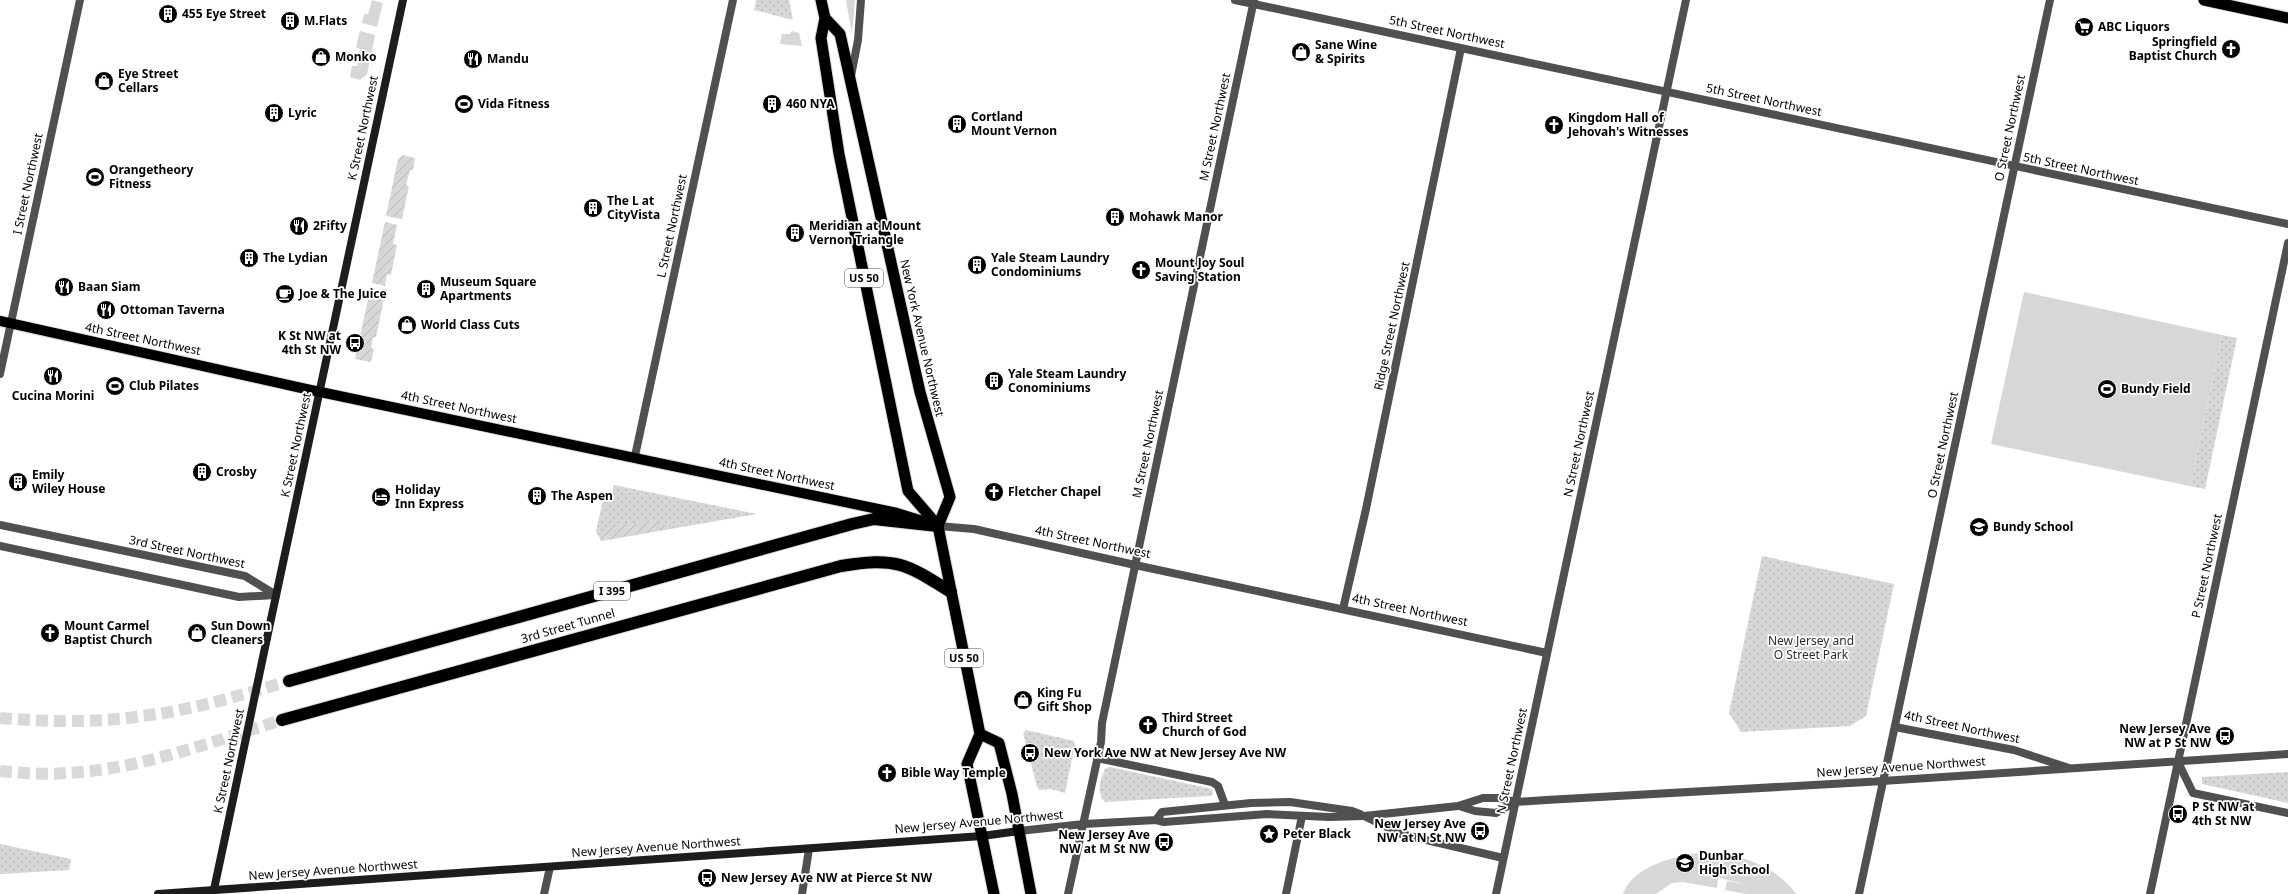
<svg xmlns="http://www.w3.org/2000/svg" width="2288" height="894" viewBox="0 0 2288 894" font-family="'Noto Sans',sans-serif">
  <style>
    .grass { fill: #d7d7d7 }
    .park { fill: url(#park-dots) }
    .garden { fill: url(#garden-furrows) }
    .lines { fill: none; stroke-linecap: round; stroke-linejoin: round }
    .motorway-tunnel { stroke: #d9d9d9; stroke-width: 12; stroke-dasharray: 12 6; stroke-linecap: butt }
    .primary-casing { stroke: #dbdbdb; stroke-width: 12 }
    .trunk-casing { stroke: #dbdbdb; stroke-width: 13 }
    .motorway-casing { stroke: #dbdbdb; stroke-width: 14 }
    .minor { stroke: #505050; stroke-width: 8 }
    .tertiary { stroke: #505050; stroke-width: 8 }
    .secondary { stroke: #1d1d1d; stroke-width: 8 }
    .primary { stroke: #000; stroke-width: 10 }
    .trunk { stroke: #000; stroke-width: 11 }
    .motorway { stroke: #000; stroke-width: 12 }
    .secondary-bridge { stroke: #1d1d1d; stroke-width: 8 }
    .labels { text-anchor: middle; stroke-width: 3.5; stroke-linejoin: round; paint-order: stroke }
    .shield { fill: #fff; stroke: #4c4c4c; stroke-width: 1 }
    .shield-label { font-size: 11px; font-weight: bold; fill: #000 }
    .poi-label { font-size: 12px; font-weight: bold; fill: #000; stroke: #fff; text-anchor: start }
    .street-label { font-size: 12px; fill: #000; stroke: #fff }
    .park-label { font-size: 12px; fill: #2e2e2e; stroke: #fff }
  </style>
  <defs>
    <pattern id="park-dots" width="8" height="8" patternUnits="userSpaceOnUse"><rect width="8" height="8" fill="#d7d7d7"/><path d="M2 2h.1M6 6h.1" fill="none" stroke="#b7b7b7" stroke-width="1.8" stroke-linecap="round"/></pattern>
    <pattern id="garden-furrows" width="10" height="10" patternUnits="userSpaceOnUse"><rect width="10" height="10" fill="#d7d7d7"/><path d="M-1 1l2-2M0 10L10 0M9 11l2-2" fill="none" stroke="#b7b7b7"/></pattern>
  </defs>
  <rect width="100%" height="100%" fill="#fff"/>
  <path class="grass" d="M372 0 383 3 377 27 362 23 364 14H368Z
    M846 0H855L852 34Z
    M360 31 375 35 367 74 360 80 350 77 352 66H357L360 49 356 47Z
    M792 31 799 33 802 46 780 44 782 34H790Z
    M2024 292 2222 335 2190 486 1991 444Z
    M1705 852C1739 854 1776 865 1796 894H1746L1725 890 1727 881 1744 884 1712 876 1709 877 1718 879 1717 888 1683 882 1672 883 1656 894H1623C1633 865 1679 855 1705 852Z"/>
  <path class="park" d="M756 0H789L793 20 754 10Z
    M2222 335 2237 338 2205 489 2190 486Z
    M614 485 757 514 601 541 596 531 604 496 611 498Z
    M1762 556 1894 584 1866 716 1850 726 1741 732 1729 713Z
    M1026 730 1074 741 1075 745 1065 793 1051 789 1039 790 1037 787 1023 733Z
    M1110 767 1212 789 1213 794 1211 796 1105 802C1096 793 1100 780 1105 769Z
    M2288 772V803L2202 784V777Z
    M0 844 71 859 69 870 0 874Z"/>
  <path class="garden" d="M403 155 415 158 413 170H410L406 185 409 186 402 219 386 216 398 159Z
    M385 222 397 225 393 244 397 245 391 275 387 274 385 286 372 283Z
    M370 291 385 294 376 337H373L371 348 374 349 371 362 355 359Z
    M643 519 672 526 691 525 601 541 602 533C609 522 626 524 638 524Z"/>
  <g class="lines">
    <path class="motorway-tunnel" d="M0 718C47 722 96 723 143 716 193 710 241 695 289 681
      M0 771C22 773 45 775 67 773 138 770 214 741 282 720"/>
    <defs>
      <path id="primary" d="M0 321 306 389 897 513 923 521"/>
      <path id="trunk" d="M821 0 825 18 821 38 839 154 908 491 938 526 980 734 967 764 994 894
        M2204 0 2288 18
        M825 18 840 34 920 392 950 497 938 526
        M980 734 999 743 1012 794 1031 894"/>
      <path id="motorway" d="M289 681 852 524 874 519 938 526
        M282 720 841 566C896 557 905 563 951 592"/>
    </defs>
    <use href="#primary" class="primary-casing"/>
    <use href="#trunk" class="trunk-casing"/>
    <use href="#motorway" class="motorway-casing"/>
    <path class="minor" d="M1235 0 2288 224
      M0 374 80 0
      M635 456 733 0
      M1135 565 1547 653
      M1343 609 1366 509 1461 48
      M1895 727 2014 750 2069 768
      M1097 758 1212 782 1218 786 1225 805
      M2178 762 2193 793 2288 813
      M1364 816 1401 834 1503 858
      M544 894 550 867
      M802 894 809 849
      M1286 894 1302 816
      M1496 894 1686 0"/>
    <path class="tertiary" d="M851 76 858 40 861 0
      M0 525 245 576 276 595
      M938 526 974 529 1135 565
      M0 546 239 597 276 595
      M1459 806 1475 811 1496 813 1515 802
      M1156 820 1162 812 1251 803 1290 802 1352 811 1360 814
      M1019 831 1084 824 1156 820 1164 822 1267 814 1329 817 1364 816 1458 806 1483 798H1499L1515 802 1546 800 1867 782 2288 754
      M1068 894 1101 742 1102 723 1254 0
      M1859 894 2050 0
      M2150 894 2288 243"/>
    <path class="secondary" d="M267 638 403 0
      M158 894 828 847 982 836 1019 831
      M213 894 226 833"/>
    <use href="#primary" class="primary"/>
    <use href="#trunk" class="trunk"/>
    <use href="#motorway" class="motorway"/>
    <path class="secondary-bridge" d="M226 833 267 638"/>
  </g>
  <defs>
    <symbol id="building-disc" viewBox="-11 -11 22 22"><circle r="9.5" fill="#000" stroke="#fff"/><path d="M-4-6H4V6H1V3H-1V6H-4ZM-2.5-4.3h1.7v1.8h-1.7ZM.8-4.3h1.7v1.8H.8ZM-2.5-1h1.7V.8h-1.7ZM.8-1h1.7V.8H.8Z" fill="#fff"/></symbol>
    <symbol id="supermarket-disc" viewBox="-11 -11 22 22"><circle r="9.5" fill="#000" stroke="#fff"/><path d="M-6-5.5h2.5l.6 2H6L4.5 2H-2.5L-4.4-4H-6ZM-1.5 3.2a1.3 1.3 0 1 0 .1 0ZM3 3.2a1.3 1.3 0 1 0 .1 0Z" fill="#fff"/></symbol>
    <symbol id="church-disc" viewBox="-11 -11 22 22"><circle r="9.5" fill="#000" stroke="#fff"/><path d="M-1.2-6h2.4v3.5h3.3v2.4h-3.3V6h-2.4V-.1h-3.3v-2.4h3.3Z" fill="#fff"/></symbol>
    <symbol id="shop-disc" viewBox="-11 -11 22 22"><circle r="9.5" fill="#000" stroke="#fff"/><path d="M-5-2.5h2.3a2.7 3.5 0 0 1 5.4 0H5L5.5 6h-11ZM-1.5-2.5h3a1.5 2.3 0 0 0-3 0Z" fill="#fff"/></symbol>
    <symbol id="restaurant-disc" viewBox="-11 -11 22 22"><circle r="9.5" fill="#000" stroke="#fff"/><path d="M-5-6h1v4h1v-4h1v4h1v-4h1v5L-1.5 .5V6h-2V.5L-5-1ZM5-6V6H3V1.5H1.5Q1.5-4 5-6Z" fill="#fff"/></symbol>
    <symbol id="stadium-disc" viewBox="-11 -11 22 22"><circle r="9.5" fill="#000" stroke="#fff"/><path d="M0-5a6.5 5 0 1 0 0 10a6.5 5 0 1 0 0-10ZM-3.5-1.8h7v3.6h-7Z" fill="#fff"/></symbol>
    <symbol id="cafe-disc" viewBox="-11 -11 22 22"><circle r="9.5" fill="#000" stroke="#fff"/><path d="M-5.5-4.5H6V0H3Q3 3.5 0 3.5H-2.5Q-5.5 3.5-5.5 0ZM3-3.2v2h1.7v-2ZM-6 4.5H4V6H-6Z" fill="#fff"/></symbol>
    <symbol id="bus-disc" viewBox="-11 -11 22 22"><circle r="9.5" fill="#000" stroke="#fff"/><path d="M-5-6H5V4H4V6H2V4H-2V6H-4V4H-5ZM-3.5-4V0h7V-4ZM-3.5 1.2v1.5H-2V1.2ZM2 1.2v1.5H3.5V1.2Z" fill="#fff"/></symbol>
    <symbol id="hotel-disc" viewBox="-11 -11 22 22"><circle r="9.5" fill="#000" stroke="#fff"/><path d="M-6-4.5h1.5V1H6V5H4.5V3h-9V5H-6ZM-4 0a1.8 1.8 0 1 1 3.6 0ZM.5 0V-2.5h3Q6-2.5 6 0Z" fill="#fff"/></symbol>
    <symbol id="school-disc" viewBox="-11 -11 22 22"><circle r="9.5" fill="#000" stroke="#fff"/><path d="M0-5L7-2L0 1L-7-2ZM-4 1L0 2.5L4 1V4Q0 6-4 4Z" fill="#fff"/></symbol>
    <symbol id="sight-disc" viewBox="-11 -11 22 22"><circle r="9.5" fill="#000" stroke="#fff"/><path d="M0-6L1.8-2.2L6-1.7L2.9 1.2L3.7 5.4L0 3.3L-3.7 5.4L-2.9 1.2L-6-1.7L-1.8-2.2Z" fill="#fff"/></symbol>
  </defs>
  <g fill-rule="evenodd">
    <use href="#building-disc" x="157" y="3" width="22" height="22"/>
    <use href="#building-disc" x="279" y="10" width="22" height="22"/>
    <use href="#supermarket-disc" x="2073" y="16" width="22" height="22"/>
    <use href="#church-disc" x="2220" y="38" width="22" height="22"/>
    <use href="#shop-disc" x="1290" y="41" width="22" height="22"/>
    <use href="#shop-disc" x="310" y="46" width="22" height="22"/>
    <use href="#restaurant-disc" x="462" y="48" width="22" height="22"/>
    <use href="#shop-disc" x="93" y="70" width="22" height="22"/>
    <use href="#stadium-disc" x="453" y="93" width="22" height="22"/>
    <use href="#building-disc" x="761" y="93" width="22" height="22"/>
    <use href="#building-disc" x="263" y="102" width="22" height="22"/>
    <use href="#building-disc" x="946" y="113" width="22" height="22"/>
    <use href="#church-disc" x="1543" y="114" width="22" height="22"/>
    <use href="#stadium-disc" x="84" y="166" width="22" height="22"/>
    <use href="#building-disc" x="582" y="197" width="22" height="22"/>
    <use href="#building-disc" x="1104" y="206" width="22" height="22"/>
    <use href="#restaurant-disc" x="288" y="215" width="22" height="22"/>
    <use href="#building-disc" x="784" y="222" width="22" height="22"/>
    <use href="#building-disc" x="238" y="247" width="22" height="22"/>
    <use href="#building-disc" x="966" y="254" width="22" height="22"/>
    <use href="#church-disc" x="1130" y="259" width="22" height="22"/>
    <use href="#restaurant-disc" x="53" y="276" width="22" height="22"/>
    <use href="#building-disc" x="415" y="278" width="22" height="22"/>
    <use href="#cafe-disc" x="274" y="283" width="22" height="22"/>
    <use href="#restaurant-disc" x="95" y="299" width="22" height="22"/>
    <use href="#shop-disc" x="396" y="314" width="22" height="22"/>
    <use href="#bus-disc" x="344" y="332" width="22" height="22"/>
    <use href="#restaurant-disc" x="42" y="365" width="22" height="22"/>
    <use href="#building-disc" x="983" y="370" width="22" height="22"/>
    <use href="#stadium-disc" x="104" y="375" width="22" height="22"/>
    <use href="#stadium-disc" x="2096" y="378" width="22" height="22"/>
    <use href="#building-disc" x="191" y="461" width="22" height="22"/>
    <use href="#building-disc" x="7" y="471" width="22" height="22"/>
    <use href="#church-disc" x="983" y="481" width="22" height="22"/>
    <use href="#building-disc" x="526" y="485" width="22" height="22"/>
    <use href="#hotel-disc" x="370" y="486" width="22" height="22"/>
    <use href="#school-disc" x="1968" y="516" width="22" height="22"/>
    <use href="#church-disc" x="39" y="622" width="22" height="22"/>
    <use href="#shop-disc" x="186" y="622" width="22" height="22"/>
    <use href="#shop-disc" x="1012" y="689" width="22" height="22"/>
    <use href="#church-disc" x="1137" y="714" width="22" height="22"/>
    <use href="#bus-disc" x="2214" y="725" width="22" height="22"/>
    <use href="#bus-disc" x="1019" y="742" width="22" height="22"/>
    <use href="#church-disc" x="876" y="762" width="22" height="22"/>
    <use href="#bus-disc" x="2167" y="803" width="22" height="22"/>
    <use href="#bus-disc" x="1469" y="820" width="22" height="22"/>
    <use href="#sight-disc" x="1258" y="823" width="22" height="22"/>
    <use href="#bus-disc" x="1153" y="831" width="22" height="22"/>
    <use href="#school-disc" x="1674" y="852" width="22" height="22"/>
    <use href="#bus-disc" x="696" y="867" width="22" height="22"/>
  </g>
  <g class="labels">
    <g class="shield">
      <rect x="845" y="269" width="38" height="18" rx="3"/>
      <rect x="594" y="582" width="36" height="18" rx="3"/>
      <rect x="945" y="649" width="38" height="18" rx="3"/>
    </g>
    <g class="shield-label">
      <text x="864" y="282">US 50</text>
      <text x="612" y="595">I 395</text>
      <text x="964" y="662">US 50</text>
    </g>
    <g class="poi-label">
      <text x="182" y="18">455 Eye Street</text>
      <text x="304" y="25">M.Flats</text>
      <text x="2098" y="31">ABC Liquors</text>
      <text x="2217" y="46" text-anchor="end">Springfield<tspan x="2217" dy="14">Baptist Church</tspan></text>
      <text x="1315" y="49">Sane Wine<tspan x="1315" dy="14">&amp; Spirits</tspan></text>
      <text x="335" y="61">Monko</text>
      <text x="487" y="63">Mandu</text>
      <text x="118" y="78">Eye Street<tspan x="118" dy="14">Cellars</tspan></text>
      <text x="478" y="108">Vida Fitness</text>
      <text x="786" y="108">460 NYA</text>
      <text x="288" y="117">Lyric</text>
      <text x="971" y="121">Cortland<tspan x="971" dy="14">Mount Vernon</tspan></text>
      <text x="1568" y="122">Kingdom Hall of<tspan x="1568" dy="14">Jehovah's Witnesses</tspan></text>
      <text x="109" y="174">Orangetheory<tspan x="109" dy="14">Fitness</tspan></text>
      <text x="607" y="205">The L at<tspan x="607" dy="14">CityVista</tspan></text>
      <text x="1129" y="221">Mohawk Manor</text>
      <text x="313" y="230">2Fifty</text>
      <text x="809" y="230">Meridian at Mount<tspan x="809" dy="14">Vernon Triangle</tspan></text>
      <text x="263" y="262">The Lydian</text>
      <text x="991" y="262">Yale Steam Laundry<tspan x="991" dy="14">Condominiums</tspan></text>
      <text x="1155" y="267">Mount Joy Soul<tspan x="1155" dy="14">Saving Station</tspan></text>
      <text x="440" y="286">Museum Square<tspan x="440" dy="14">Apartments</tspan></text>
      <text x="78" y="291">Baan Siam</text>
      <text x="299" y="298">Joe &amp; The Juice</text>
      <text x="120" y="314">Ottoman Taverna</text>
      <text x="421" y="329">World Class Cuts</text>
      <text x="341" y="340" text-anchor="end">K St NW at<tspan x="341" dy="14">4th St NW</tspan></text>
      <text x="1008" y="378">Yale Steam Laundry<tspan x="1008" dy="14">Conominiums</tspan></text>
      <text x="129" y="390">Club Pilates</text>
      <text x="2121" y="393">Bundy Field</text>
      <text x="53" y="400" text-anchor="middle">Cucina Morini</text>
      <text x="216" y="476">Crosby</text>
      <text x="32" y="479">Emily<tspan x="32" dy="14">Wiley House</tspan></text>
      <text x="395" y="494">Holiday<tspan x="395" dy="14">Inn Express</tspan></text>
      <text x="1008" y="496">Fletcher Chapel</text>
      <text x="551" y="500">The Aspen</text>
      <text x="1993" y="531">Bundy School</text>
      <text x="64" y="630">Mount Carmel<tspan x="64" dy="14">Baptist Church</tspan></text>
      <text x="211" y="630">Sun Down<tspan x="211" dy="14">Cleaners</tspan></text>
      <text x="1037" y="697">King Fu<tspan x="1037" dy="14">Gift Shop</tspan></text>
      <text x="1162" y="722">Third Street<tspan x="1162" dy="14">Church of God</tspan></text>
      <text x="2211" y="733" text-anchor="end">New Jersey Ave<tspan x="2211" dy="14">NW at P St NW</tspan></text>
      <text x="1044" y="757">New York Ave NW at New Jersey Ave NW</text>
      <text x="901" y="777">Bible Way Temple</text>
      <text x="2192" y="811">P St NW at<tspan x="2192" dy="14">4th St NW</tspan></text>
      <text x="1466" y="828" text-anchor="end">New Jersey Ave<tspan x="1466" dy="14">NW at N St NW</tspan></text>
      <text x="1283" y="838">Peter Black</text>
      <text x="1150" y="839" text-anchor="end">New Jersey Ave<tspan x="1150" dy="14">NW at M St NW</tspan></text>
      <text x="1699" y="860">Dunbar<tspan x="1699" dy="14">High School</tspan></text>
      <text x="721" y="882">New Jersey Ave NW at Pierce St NW</text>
    </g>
    <g class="street-label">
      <text transform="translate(1447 32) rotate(12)" y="4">5th Street Northwest</text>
      <text transform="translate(1764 100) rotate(12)" y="4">5th Street Northwest</text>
      <text transform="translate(1215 127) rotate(-78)" y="4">M Street Northwest</text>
      <text transform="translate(363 128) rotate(-78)" y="4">K Street Northwest</text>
      <text transform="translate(2010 128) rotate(-78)" y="4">O Street Northwest</text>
      <text transform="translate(2081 169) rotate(12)" y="4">5th Street Northwest</text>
      <text transform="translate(28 184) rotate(-78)" y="4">I Street Northwest</text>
      <text transform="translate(672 226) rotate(-78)" y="4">L Street Northwest</text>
      <text transform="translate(1392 326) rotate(-78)" y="4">Ridge Street Northwest</text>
      <text transform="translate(922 338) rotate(77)" y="4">New York Avenue Northwest</text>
      <text transform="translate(143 339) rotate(12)" y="4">4th Street Northwest</text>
      <text transform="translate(459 407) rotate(12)" y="4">4th Street Northwest</text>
      <text transform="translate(1148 444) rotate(-78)" y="4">M Street Northwest</text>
      <text transform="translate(1579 444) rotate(-78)" y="4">N Street Northwest</text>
      <text transform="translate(296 445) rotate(-78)" y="4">K Street Northwest</text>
      <text transform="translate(1943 445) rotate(-78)" y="4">O Street Northwest</text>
      <text transform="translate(777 474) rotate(12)" y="4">4th Street Northwest</text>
      <text transform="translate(1093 542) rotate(12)" y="4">4th Street Northwest</text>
      <text transform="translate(187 552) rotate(12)" y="4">3rd Street Northwest</text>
      <text transform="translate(2207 566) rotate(-78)" y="4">P Street Northwest</text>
      <text transform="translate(1410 610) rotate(12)" y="4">4th Street Northwest</text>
      <text transform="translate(568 626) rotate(-16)" y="4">3rd Street Tunnel</text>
      <text transform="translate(1962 727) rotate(12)" y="4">4th Street Northwest</text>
      <text transform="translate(229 761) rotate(-78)" y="4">K Street Northwest</text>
      <text transform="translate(1512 761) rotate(-78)" y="4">N Street Northwest</text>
      <text transform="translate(1901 767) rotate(-4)" y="4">New Jersey Avenue Northwest</text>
      <text transform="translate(979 822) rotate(-5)" y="4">New Jersey Avenue Northwest</text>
      <text transform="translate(656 847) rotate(-4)" y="4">New Jersey Avenue Northwest</text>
      <text transform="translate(333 870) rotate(-4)" y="4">New Jersey Avenue Northwest</text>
    </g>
    <g class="park-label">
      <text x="1811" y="645">New Jersey and<tspan x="1811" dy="14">O Street Park</tspan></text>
    </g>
  </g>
</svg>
